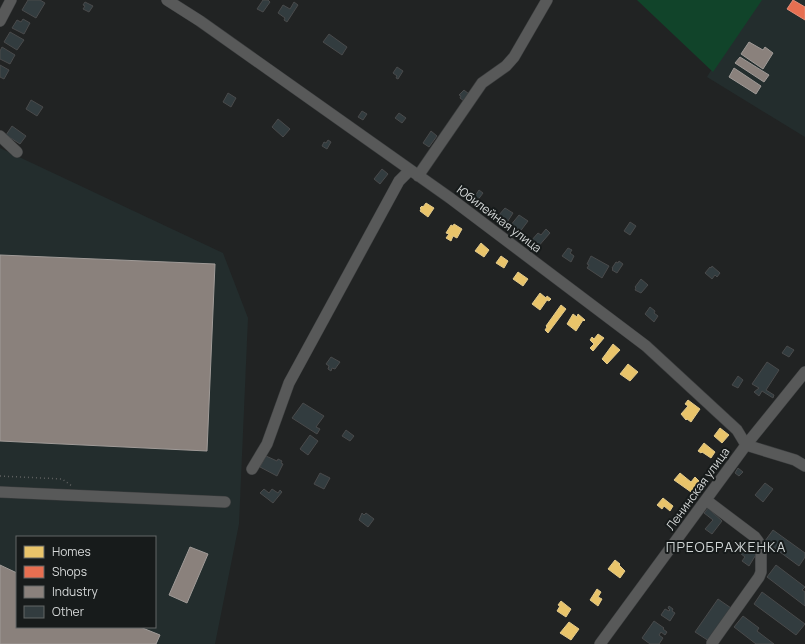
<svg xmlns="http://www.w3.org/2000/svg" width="805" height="644" viewBox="0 0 805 644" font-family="Manrope,sans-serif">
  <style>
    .built { fill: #232d2d; fill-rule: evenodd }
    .green { fill: #11442a }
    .homes { fill: #e9c46a; stroke: #e3ca8b }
    .shops { fill: #e76f51; stroke: #e28e7a }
    .industry { fill: #8a817c; stroke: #a09b98 }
    .building { fill: #323c3f; stroke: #494a4b }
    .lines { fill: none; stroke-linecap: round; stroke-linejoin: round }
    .minor-casing { stroke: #3b3d3e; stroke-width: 12 }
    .path { stroke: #5f6161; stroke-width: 1.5; stroke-dasharray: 1 3; stroke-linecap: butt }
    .minor { stroke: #585959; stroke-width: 11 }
    .labels { text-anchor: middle; stroke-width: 4; stroke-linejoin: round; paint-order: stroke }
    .street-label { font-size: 12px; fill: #d5d8d8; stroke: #171b1b }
    .quarter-label { font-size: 14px; letter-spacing: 1px; fill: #cfd4d4; stroke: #171b1b }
  </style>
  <rect width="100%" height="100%" fill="#212323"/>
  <path class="built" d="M754 0H805V137L707 77Z
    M0 148 223 253 248 318 239 524 215 644H0ZM17 537H155V627H17Z"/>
  <path class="green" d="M637 0H762L713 72Z"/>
  <path class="homes" d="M426 203 434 208 428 217 420 211 421 209 420 208 422 206 423 207Z
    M454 224 462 229 457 238 453 236 451 241 446 238 449 234 446 233 451 225 453 226Z
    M481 243 489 250 484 257 475 251Z
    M501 256 508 261 504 268 496 263Z
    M518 272 528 279 523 286 513 279Z
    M540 293 546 298 547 296 551 299 549 301 547 300 540 310 532 304Z
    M561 305 566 309 548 333 545 330 547 327 546 326Z
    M573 314 577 317 578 314 585 320 584 321 583 320 576 331 567 324Z
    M598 334 604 338 593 351 590 348 594 344 590 340 592 337 594 339Z
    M613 344 620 350 607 364 602 359Z
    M628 364 638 372 630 381 620 374Z
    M688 400 700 409 691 422 687 419 686 420 681 414 688 406 685 404Z
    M720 428 729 435 722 443 714 436Z
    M704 443 715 452 711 458 702 452 701 453 698 451Z
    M680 473 691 482 695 477 699 481 691 492 674 480Z
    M663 498 673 506 670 511 664 506 662 509 657 505Z
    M615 560 620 564 619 565 625 571 620 578 608 569Z
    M597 589 601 592 598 597 602 599 598 606 590 600Z
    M561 601 571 609 566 617 557 611 560 606 558 605Z
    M569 622 579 629 571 640 560 633Z"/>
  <path class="shops" d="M793 0 805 7V20L787 9Z"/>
  <path class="industry" d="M749 42 763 50 765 47 773 53 763 69 741 54Z
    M740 57 769 75 764 82 735 63Z
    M734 68 761 86 756 94 729 77Z
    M0 255 215 264 207 451 0 441Z
    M190 547 208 554 187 603 169 595Z
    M0 565 17 573V627H140L160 635 156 644H0Z"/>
  <path class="building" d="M28 0H40L45 3 36 18 22 10Z
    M263 0H268L270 2 263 12 257 9Z
    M85 2 93 6 89 12 83 9 85 6 83 5Z
    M294 2 298 5 287 22 284 20 285 18 278 13 283 5 290 9Z
    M23 19 30 23 24 34 12 28 17 20 21 22Z
    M10 32 24 40 17 50 4 42Z
    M329 34 347 47 342 55 323 42Z
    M2 47 15 55 10 64 0 59V51Z
    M0 65 9 70 4 79 0 77Z
    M397 67 403 71 398 79 396 78 397 76 393 73Z
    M464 90 469 94 464 101 460 98 461 96 459 95Z
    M228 93 236 98 231 107 223 102Z
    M31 100 43 107 37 116 26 109Z
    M362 111 367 114 363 120 358 117Z
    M399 113 406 118 402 123 395 118Z
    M278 119 290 129 283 137 272 127Z
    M12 126 26 136 20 144 6 135Z
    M431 131 437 136 429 147 423 143Z
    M328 140 331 142 327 149 322 146 324 142 326 143Z
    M382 169 388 174 380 184 374 179Z
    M479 190 483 193 477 201 473 199Z
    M505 208 513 213 506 224 499 219 500 217 498 216Z
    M519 215 528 221 519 233 510 226Z
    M630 222 636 226 630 235 624 231Z
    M546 229 550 233 537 248 530 242 538 233 541 235Z
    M568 248 572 250 570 253 574 256 571 262 562 256Z
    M591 256 609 266 602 278 587 268 589 265 587 264Z
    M619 261 623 264 617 273 612 270 613 269 612 268 616 262 618 263Z
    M712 266 720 273 717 277 715 275 712 279 705 273 710 267 711 268Z
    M641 279 648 285 641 293 635 290 636 288 635 287Z
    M650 307 655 311 654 313 658 316 654 322 645 314Z
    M787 346 794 350 789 357 782 353Z
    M331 357 340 362 335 369 332 368 331 371 328 369 329 366 326 364Z
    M767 362 779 370 766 390 774 395 773 398 762 391 759 396 754 392 759 388 752 384Z
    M738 376 743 380 738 388 732 385Z
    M303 403 324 416 316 427 320 429 317 434 292 418Z
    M346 430 354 436 350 441 342 436Z
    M310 435 318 441 308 455 300 449Z
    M266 456 277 461 278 459 282 461 281 463 283 464 277 476 260 467Z
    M738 468 743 472 739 476 735 473Z
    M320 473 330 478 324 489 314 484Z
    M765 483 773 489 763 502 755 495Z
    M264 489 269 493 272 489 278 493 280 490 282 492 273 503 260 493Z
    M709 507 711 509 710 510 722 521 712 534 705 529 713 520 704 513Z
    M362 513 364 515 366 513 374 519 368 527 359 520Z
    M773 530 805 553V557L799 566 765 541Z
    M750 549 757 553 749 566 742 561 745 557 740 553 743 550 748 553Z
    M776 565 805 587 802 590 805 592V606L767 577Z
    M762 592 805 624 796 635 754 604Z
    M718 599 731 608 709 641 695 632Z
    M669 606 673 609 672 611 675 613 670 621 661 615 665 609 669 611 670 610 668 608Z
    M743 616 759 628 757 631 774 644H756L734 627Z
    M654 621 664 628 663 629 667 632 665 635 661 632 659 635 663 638 659 644H650L642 638Z"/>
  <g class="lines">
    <defs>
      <path id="minor" d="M167 0 200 21 450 198 646 346 737 430 746 445 795 460 805 466
        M0 21 11 0
        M0 136 17 152
        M418 176 482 83 506 66 514 57 547 0
        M252 469 267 444 289 383 399 181 410 170
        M0 492 225 502
        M706 500 755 537 758 541 761 547V572L759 577 712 643
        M600 644 746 445 805 372"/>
    </defs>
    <use href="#minor" class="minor-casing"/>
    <path class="path" d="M0 476 62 479 72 486"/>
    <use href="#minor" class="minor"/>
  </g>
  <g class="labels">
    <g class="street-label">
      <text transform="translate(499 219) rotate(37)" y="4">Юбилейная улица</text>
      <text transform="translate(698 489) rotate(-54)" y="4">Ленинская улица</text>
    </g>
    <g class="quarter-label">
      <text x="726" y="552">ПРЕОБРАЖЕНКА</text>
    </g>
  </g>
  <rect x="16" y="536" width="140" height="92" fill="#171b1b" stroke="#636767"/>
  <rect x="24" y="546" width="20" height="12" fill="#e9c46a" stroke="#636767"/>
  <text x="52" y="556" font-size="12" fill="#d5d8d8">Homes</text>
  <rect x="24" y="566" width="20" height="12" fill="#e76f51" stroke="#636767"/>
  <text x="52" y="576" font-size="12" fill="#d5d8d8">Shops</text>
  <rect x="24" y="586" width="20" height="12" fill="#8a817c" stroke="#636767"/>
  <text x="52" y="596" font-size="12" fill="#d5d8d8">Industry</text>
  <rect x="24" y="606" width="20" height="12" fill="#323c3f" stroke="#636767"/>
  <text x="52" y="616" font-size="12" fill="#d5d8d8">Other</text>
</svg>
